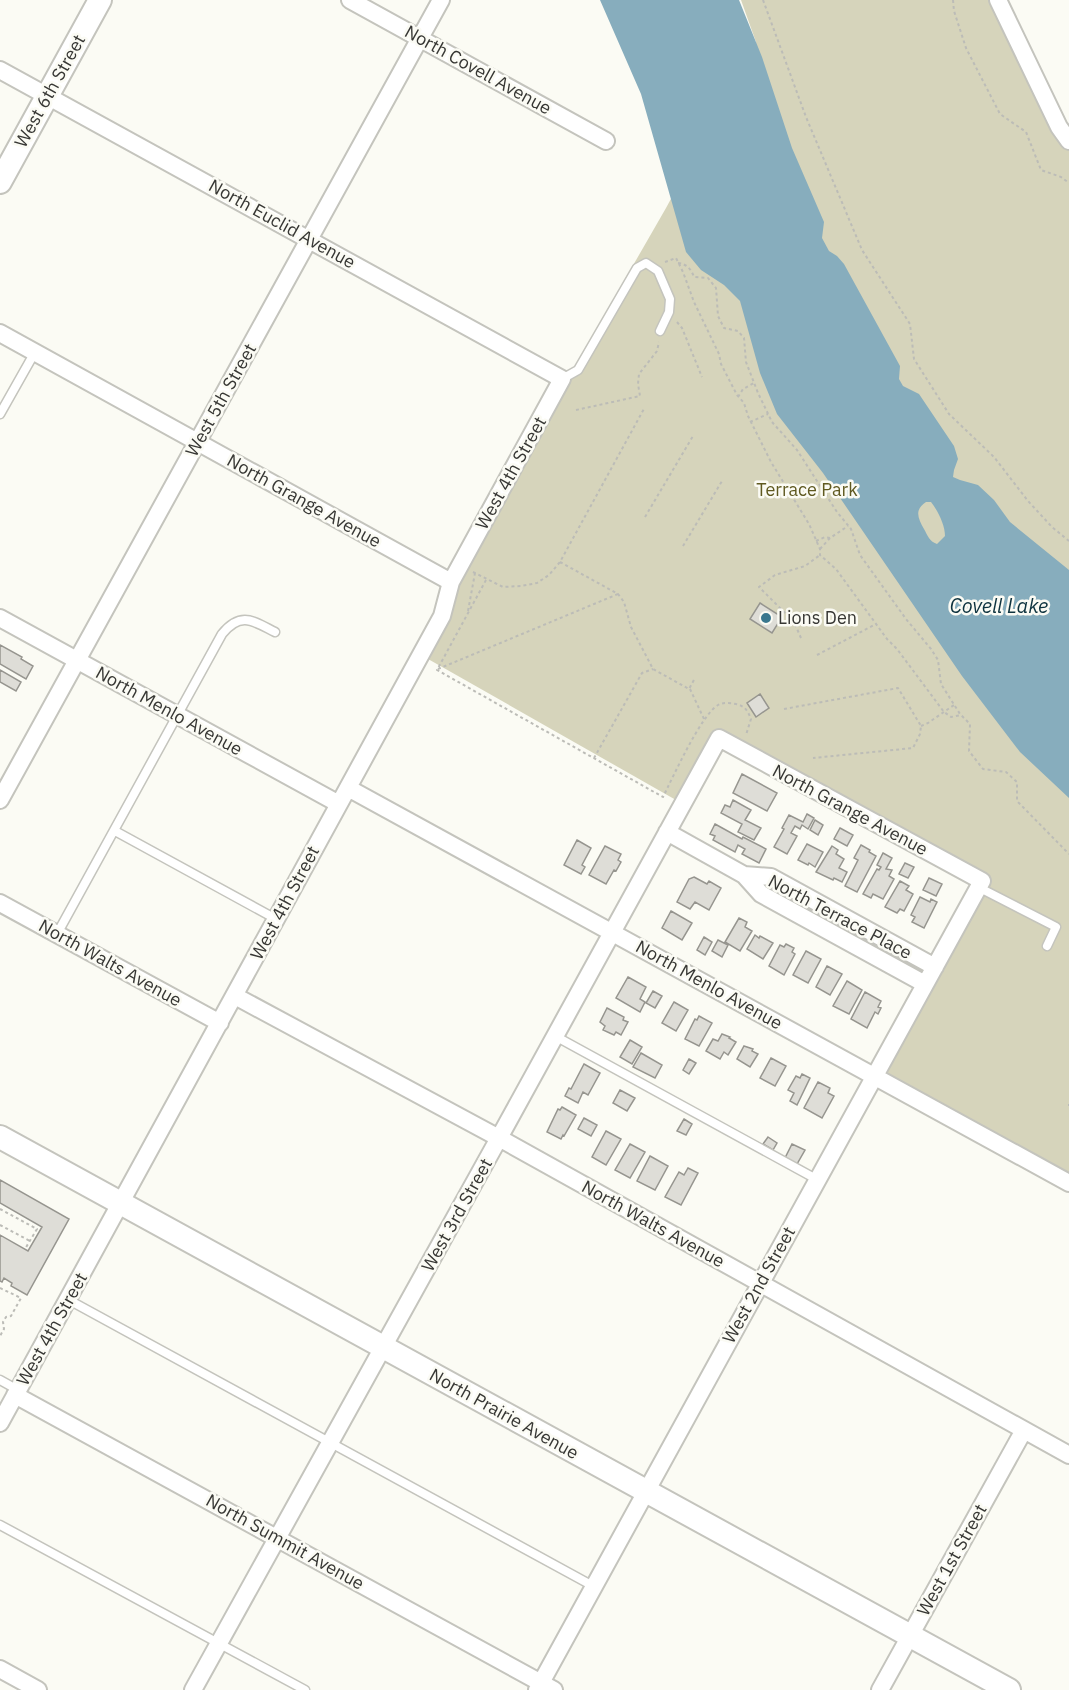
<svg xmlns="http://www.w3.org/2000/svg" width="1069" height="1690" viewBox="0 0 1069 1690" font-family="'IBM Plex Sans',sans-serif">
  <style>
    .green { fill: #d6d4bb }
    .water { fill: #87adbd; fill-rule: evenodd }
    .building { fill: #deddd7; stroke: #96958f; stroke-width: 1.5 }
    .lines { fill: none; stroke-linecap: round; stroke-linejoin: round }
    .lane-casing { stroke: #c4c4bd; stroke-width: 11 }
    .street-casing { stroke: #c4c4bd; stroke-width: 20 }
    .secondary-casing { stroke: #c4c4bd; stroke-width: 26 }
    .path { stroke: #bcbcb7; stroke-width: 2; stroke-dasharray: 3 3; stroke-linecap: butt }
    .lane { stroke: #fff; stroke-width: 8 }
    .street { stroke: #fff; stroke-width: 16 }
    .secondary { stroke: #fff; stroke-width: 22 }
    .poi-dot { fill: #3a778e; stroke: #fbfbf4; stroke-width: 2 }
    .labels { text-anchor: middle; stroke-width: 5; stroke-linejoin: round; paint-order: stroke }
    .street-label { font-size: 18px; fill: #373734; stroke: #fbfbf4 }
    .park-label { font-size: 18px; fill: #5f5920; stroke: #fbfbf4 }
    .poi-label { font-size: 18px; fill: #373734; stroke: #fbfbf4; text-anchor: start }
    .water-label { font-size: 20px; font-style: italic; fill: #0e333f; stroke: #fbfbf4 }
  </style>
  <rect width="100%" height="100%" fill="#fbfbf4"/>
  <path class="green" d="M741 0H998L1069 137V1183L875 1076 981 881 719 738 683 804 421 655 451 582 666 208 756 42Z"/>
  <path class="water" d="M600 0H739L762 57 792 148 824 222 822 238 829 251 837 256 844 264 900 366 899 379 903 386 919 394 954 446 958 459 954 470 953 477 960 480 978 485 994 500 1010 522 1069 570V798L1020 752 962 676 823 473 777 414 760 373 740 301 724 285 701 270 686 252 641 94ZM926 502H931C938 511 945 525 945 536L937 544C929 541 928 536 924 529 918 518 914 510 926 502Z"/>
  <path class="building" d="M760 603 782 617 772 633 750 619Z
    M0 645 22 657 21 659 33 666 26 679 0 664Z
    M0 670 21 682 16 691 0 682Z
    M760 694 769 708 756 717 747 703Z
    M742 774 777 793 767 811 733 793Z
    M733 800 751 810 745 820 761 828 754 840 738 832 742 824 721 813 725 805 730 807Z
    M807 814 814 818 808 829 802 825 800 829 795 826 791 833 797 836 787 854 774 847 784 829 782 828 789 815 803 822Z
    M815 820 823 825 818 835 810 830Z
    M715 824 742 839 743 837 766 849 759 863 742 854 745 849 738 845 735 852 713 840 715 836 710 834Z
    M840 828 853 835 847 846 834 839Z
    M577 840 591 848 582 865 585 867 581 874 564 865Z
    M807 844 823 852 815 867 809 863 808 865 798 860Z
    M861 845 870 850 869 852 876 856 857 892 845 886 858 860 854 858Z
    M605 846 621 854 618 860 621 862 616 871 614 870 606 884 589 875Z
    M832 846 838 850 836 854 844 859 839 868 847 872 842 882 834 878 833 880 816 872Z
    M883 853 892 858 886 869 892 870 889 876 894 879 883 899 873 894 871 898 863 894 877 869 879 870 881 867 877 865Z
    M905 863 914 867 908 878 899 874Z
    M694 877 707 884 709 881 721 888 709 910 695 902 690 909 677 902 689 879Z
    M929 878 942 884 936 896 923 890Z
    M900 881 909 886 906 890 913 894 904 911 900 909 897 913 885 907Z
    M920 897 930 902 931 899 937 902 924 928 912 922 915 917 911 915Z
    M671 911 692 923 682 940 662 928Z
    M739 918 747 922 745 927 752 931 740 951 725 942Z
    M755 935 759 938 760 936 773 943 763 959 747 949Z
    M704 937 712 942 705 955 697 950Z
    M718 940 728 945 722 957 712 951Z
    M786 944 794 948 792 952 795 954 784 975 769 966 780 945 784 947Z
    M806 951 821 959 808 983 793 975Z
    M827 966 842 974 830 995 816 987Z
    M628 977 646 987 640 999 645 1002 640 1012 616 998Z
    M847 981 862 990 849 1014 833 1006Z
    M653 991 662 996 655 1008 646 1003Z
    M865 992 881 1001 878 1007 881 1008 878 1014 875 1012 867 1028 851 1019Z
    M674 1002 688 1010 676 1031 662 1023Z
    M607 1008 624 1017 623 1020 628 1022 621 1035 616 1032 614 1035 603 1030 605 1026 600 1022Z
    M699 1016 712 1023 699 1046 685 1039 695 1019 697 1020Z
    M722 1034 730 1037 729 1038 736 1042 728 1055 724 1052 720 1059 706 1051 713 1039 718 1041Z
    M630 1040 642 1047 632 1064 620 1057Z
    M744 1046 753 1049 752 1051 758 1054 750 1067 737 1059Z
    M641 1053 662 1065 655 1078 633 1067Z
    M771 1058 786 1066 775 1086 760 1078Z
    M689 1059 696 1063 689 1074 683 1070Z
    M584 1064 600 1073 588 1095 583 1092 578 1103 565 1096 569 1088 571 1089Z
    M802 1074 810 1078 797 1105 790 1101 794 1093 788 1090 796 1076 800 1078Z
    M818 1082 830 1088 828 1093 834 1096 822 1118 804 1108Z
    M620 1090 635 1098 627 1111 613 1103Z
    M562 1107 576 1115 564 1136 563 1135 561 1139 547 1132 558 1109 560 1110Z
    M584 1118 597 1125 591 1136 578 1129Z
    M684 1119 692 1124 686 1135 677 1131Z
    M606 1131 621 1139 606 1165 592 1157Z
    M768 1137 777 1143 773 1150 763 1144Z
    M630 1144 645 1152 630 1178 615 1170Z
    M792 1144 805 1150 797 1164 785 1158Z
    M650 1156 668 1166 655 1190 637 1181Z
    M688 1168 698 1173 681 1205 665 1197 679 1172 684 1175Z
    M0 1180 69 1219 27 1295 11 1286 12 1283 4 1278 2 1282 0 1281V1235L28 1251 42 1227 0 1203Z"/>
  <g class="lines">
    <defs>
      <path id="lane" d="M562 379 578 370 637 268 646 263 658 271 670 299 669 312 660 331
        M0 414 35 352
        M115 831 276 919
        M978 887 1056 927 1047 946
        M57 934 222 634C241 611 253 621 275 632
        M555 1036 818 1180
        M67 1299 593 1586
        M0 1380 18 1390
        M0 1525 305 1690"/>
      <path id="street" d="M350 0 606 141
        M998 0 1059 127 1069 141
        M0 70 562 379 451 582 442 616 0 1423
        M0 333 451 582
        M0 618 339 804
        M348 788 1069 1183
        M0 800 441 0
        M667 832 744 875 761 894 925 984
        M744 875 771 877 935 967
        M0 903 220 1023
        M235 996 499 1138 1069 1455
        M15 1395 554 1690
        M0 1669 38 1690
        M193 1690 499 1138 719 738 982 881 537 1690
        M880 1690 1024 1430"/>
      <path id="secondary" d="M0 182 100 0
        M0 1137 1009 1690"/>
    </defs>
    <use href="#lane" class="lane-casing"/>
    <use href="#street" class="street-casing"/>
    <use href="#secondary" class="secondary-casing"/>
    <path class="path" d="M763 0 806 117 862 250 910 324 914 359 949 414 994 457 1028 501 1052 527 1069 541
      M953 0 954 11 966 48 1000 114 1026 132 1041 170 1061 177 1069 183
      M665 262 676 258 683 272 694 302 719 354 721 364 737 395 744 403 748 416 771 462 809 524 820 549V555L836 569 887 639 897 649 944 712 951 717 961 715
      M678 263C687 264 691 269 694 277L708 278 716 288 718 316 724 328 738 331 744 338 746 362 758 393 772 422 797 450 837 512 851 529 860 555 906 619 931 649 938 660 941 684 960 714 970 724 969 751 983 769 1006 772 1017 782V801L1069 854
      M677 322 682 328 702 377
      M738 397 743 389 754 383
      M576 410 640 396 638 384 639 374 657 351 659 342
      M750 422 768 414
      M645 517 693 436
      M816 541 825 537 830 538 848 526
      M683 546 722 481
      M820 549 830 538
      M560 562 618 594 624 602 631 627 653 669 689 689 695 678
      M473 572 503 587 521 586 537 583 549 575 560 562 645 407
      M486 580 437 670 663 797C673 777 701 715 718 705 723 702 730 703 736 704 745 706 748 711 751 719L746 735
      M468 611 475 573
      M801 638 794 622 759 587 775 575 805 566 820 555
      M817 655 876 624
      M438 669 618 594
      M690 689 704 719
      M784 709 898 688 921 726 920 734 913 748 813 758
      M921 726 928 723 954 705
      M594 758 642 673 653 669
      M1069 1104V1106
      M0 1209 37 1229 25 1249
      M0 1225 30 1241
      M0 1288 21 1298 11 1316 6 1317 3 1322 4 1329 0 1336"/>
    <use href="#lane" class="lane"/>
    <use href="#street" class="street"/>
    <use href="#secondary" class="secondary"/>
  </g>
  <circle class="poi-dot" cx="766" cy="618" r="6"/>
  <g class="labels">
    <g class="street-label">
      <text transform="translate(478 70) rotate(29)" y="6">North Covell Avenue</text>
      <text transform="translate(50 91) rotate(-61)" y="6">West 6th Street</text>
      <text transform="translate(282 224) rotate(29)" y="6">North Euclid Avenue</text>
      <text transform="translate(221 400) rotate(-61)" y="6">West 5th Street</text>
      <text transform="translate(511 473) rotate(-61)" y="6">West 4th Street</text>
      <text transform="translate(304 501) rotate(29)" y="6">North Grange Avenue</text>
      <text transform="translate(169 711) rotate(29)" y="6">North Menlo Avenue</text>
      <text transform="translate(850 810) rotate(28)" y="6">North Grange Avenue</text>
      <text transform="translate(285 903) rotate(-62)" y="6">West 4th Street</text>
      <text transform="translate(840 917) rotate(28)" y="6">North Terrace Place</text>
      <text transform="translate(110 963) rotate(29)" y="6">North Walts Avenue</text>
      <text transform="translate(709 985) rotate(29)" y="6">North Menlo Avenue</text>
      <text transform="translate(457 1215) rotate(-61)" y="6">West 3rd Street</text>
      <text transform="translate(653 1224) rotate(29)" y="6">North Walts Avenue</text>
      <text transform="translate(759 1285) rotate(-61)" y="6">West 2nd Street</text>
      <text transform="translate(52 1329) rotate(-61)" y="6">West 4th Street</text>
      <text transform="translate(504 1414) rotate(29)" y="6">North Prairie Avenue</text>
      <text transform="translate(285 1542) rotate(29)" y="6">North Summit Avenue</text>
      <text transform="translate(952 1560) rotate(-61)" y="6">West 1st Street</text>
    </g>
    <g class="park-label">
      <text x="807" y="496">Terrace Park</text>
    </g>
    <g class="poi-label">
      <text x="778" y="624">Lions Den</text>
    </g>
    <g class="water-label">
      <text x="999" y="613">Covell Lake</text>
    </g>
  </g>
</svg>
